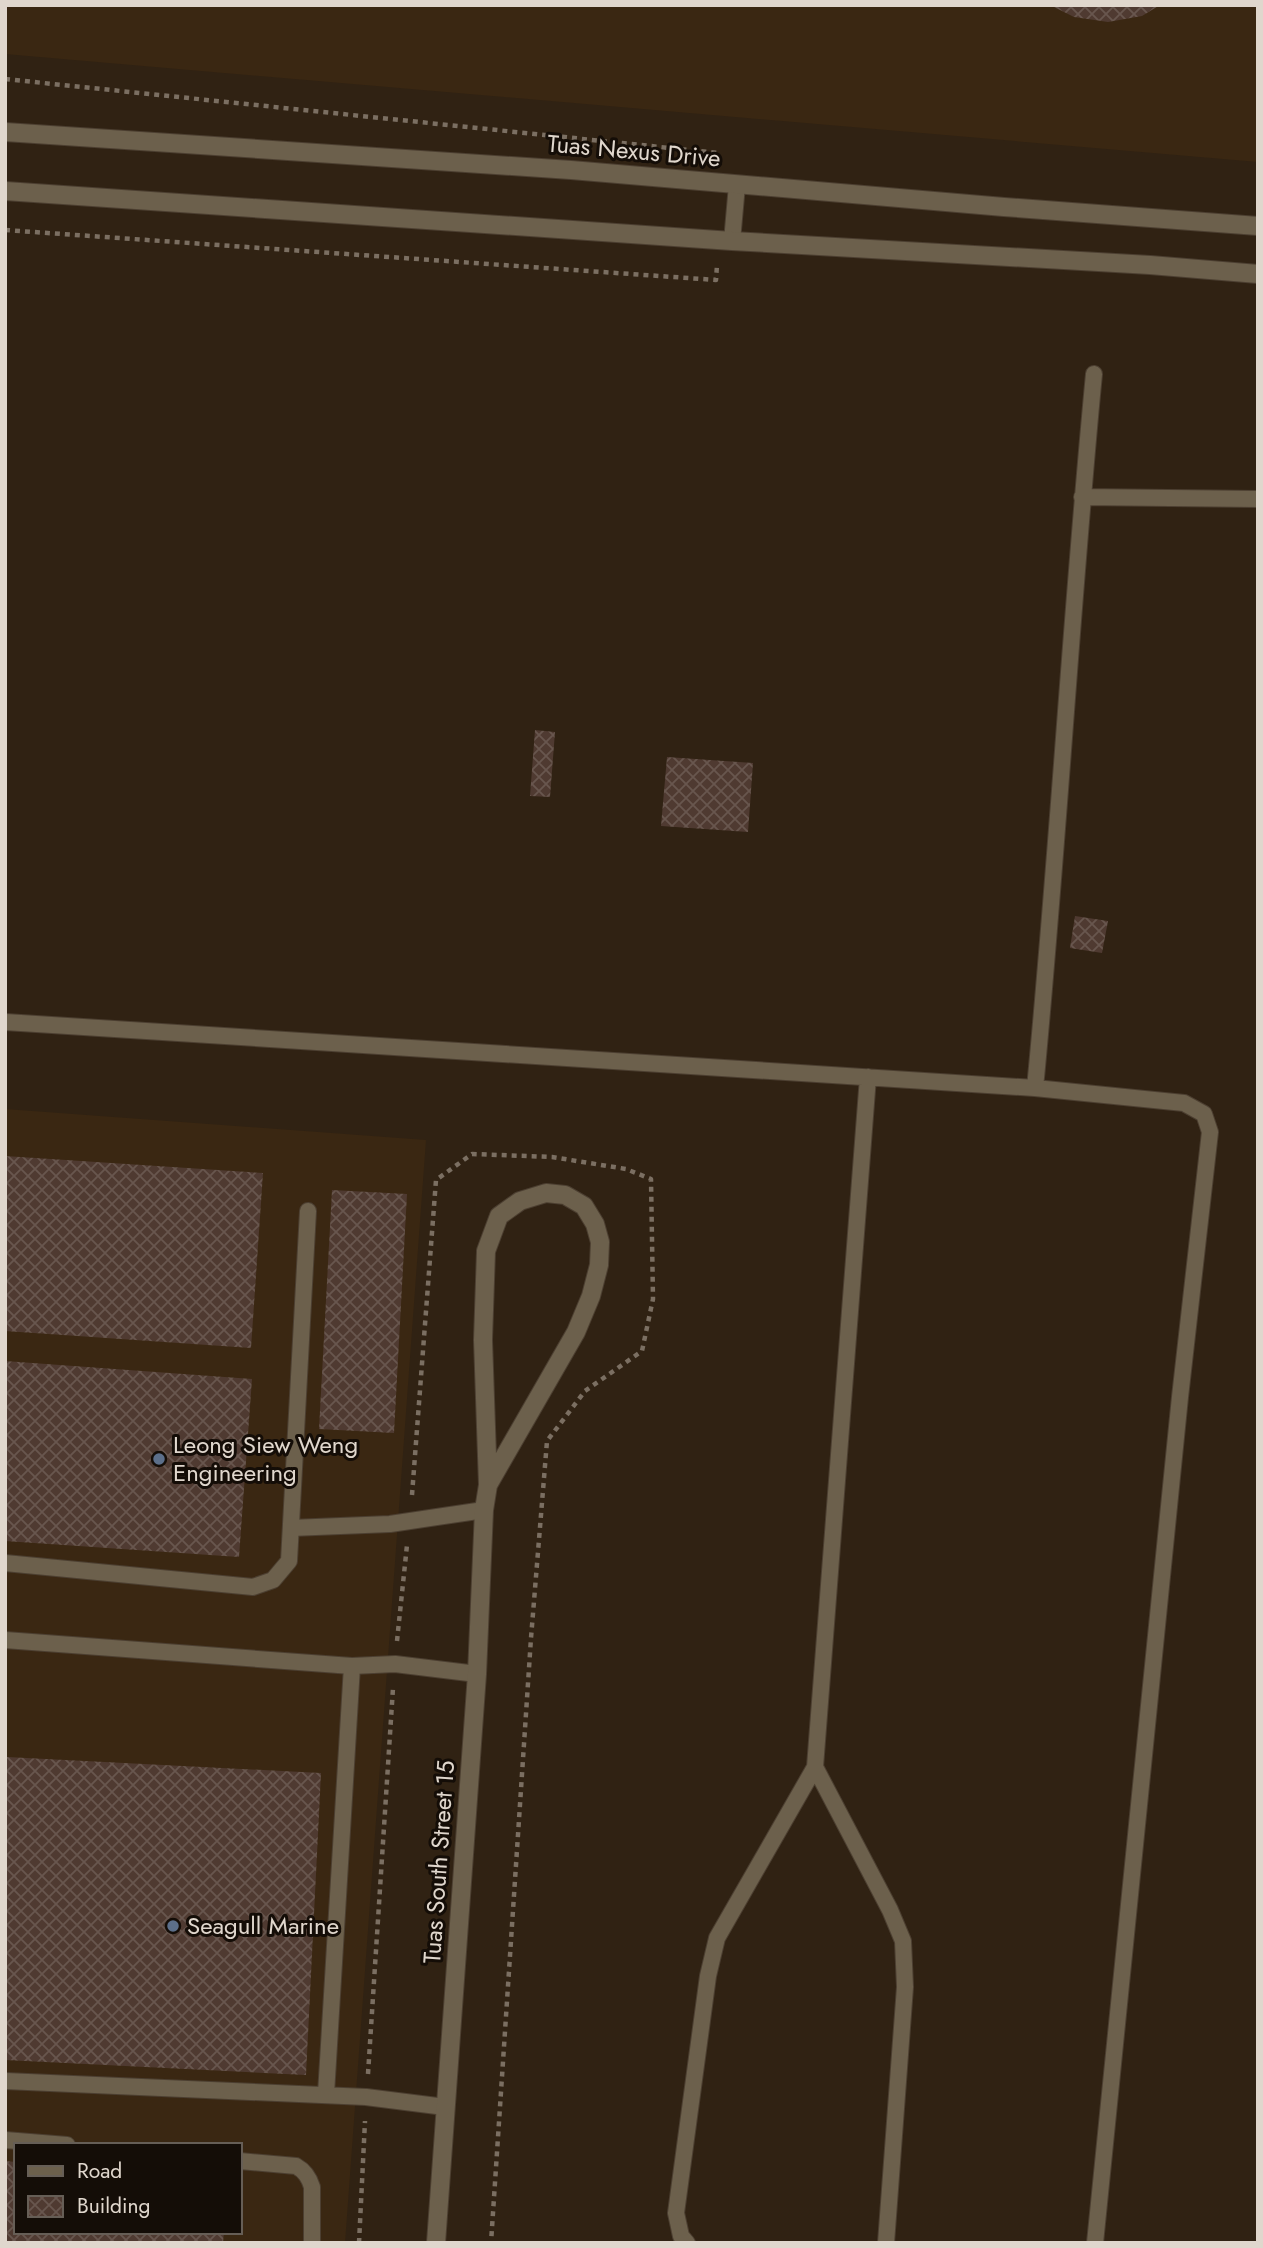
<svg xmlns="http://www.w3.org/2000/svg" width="1263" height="2248" viewBox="0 0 1263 2248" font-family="Jost,sans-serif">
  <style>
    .built { fill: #3a2712; fill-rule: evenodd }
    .building { fill: url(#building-cross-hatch) }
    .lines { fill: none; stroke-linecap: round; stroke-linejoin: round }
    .lane-casing { stroke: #4c3f31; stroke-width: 18 }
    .street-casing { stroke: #4c3f31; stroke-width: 20 }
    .path { stroke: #7b6f62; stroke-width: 4.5; stroke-dasharray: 5 5; stroke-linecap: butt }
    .lane { stroke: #6c604c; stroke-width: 16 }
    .street { stroke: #6c604c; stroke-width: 18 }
    .service-dot { fill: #5c6f8a; stroke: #140d07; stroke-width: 2.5 }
    .labels { text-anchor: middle; stroke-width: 6; stroke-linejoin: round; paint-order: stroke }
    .street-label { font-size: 24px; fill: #e0d7cd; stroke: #140d07 }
    .poi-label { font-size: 24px; fill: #e0d7cd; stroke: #140d07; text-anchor: start }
  </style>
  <defs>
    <pattern id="building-cross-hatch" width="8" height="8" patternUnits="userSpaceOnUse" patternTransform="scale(1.75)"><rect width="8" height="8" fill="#4f3a31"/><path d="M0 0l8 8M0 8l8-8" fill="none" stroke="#68564e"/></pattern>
  </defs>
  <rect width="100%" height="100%" fill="#302213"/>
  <path class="built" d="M5 5H1258V162L5 54Z
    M5 1109 426 1140 345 2243H5ZM16 2145H240V2232H16Z"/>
  <path class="building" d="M1050 5H1160L1142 16 1108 22 1074 17Z
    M535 730 555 732 550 797 530 796Z
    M667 757 753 763 748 832 661 826Z
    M1075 916 1108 921 1102 953 1070 948Z
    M5 1156 263 1173 251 1348 5 1331Z
    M332 1190 407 1194 394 1433 319 1429Z
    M5 1361 252 1379 239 1557 5 1541Z
    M7 1757 321 1773 306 2075 5 2060Z
    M5 2161 16 2162V2232H224L223 2243H5Z"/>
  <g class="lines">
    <defs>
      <path id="lane" d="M732 241 737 185
        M1082 497 1258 499
        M5 1022 1035 1088 1184 1103 1204 1114 1210 1132 1180 1397 1095 2243
        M1035 1088C1058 850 1071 612 1094 374
        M291 1528 390 1524 484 1510
        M5 1563 253 1587 273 1580 289 1561 308 1211
        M5 1640 352 1666 395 1664 477 1674
        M815 1767 890 1910 903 1941 905 1987 886 2243
        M5 2081 366 2097 445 2107
        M326 2094 352 1666
        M5 2140 67 2145
        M240 2161 296 2166C305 2171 309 2177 312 2187V2243
        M687 2243 681 2236 676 2213 708 1976 717 1938 815 1767 868 1077"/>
      <path id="street" d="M5 132 571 170 1004 207 1258 226
        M5 191 732 241 1150 265 1258 274
        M436 2243 477 1674 484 1510 488 1485 483 1340 486 1251 499 1216 520 1201 546 1193 565 1195 584 1206 595 1224 600 1242 599 1265 591 1296 576 1332 488 1485"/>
    </defs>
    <use href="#lane" class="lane-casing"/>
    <use href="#street" class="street-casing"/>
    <path class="path" d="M5 79 718 153
      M5 230 716 280 717 265
      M412 1495 436 1180 472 1154 552 1157 626 1169 651 1179 653 1299 642 1351 585 1391 547 1441 531 1638 491 2243
      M397 1641 407 1545
      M368 2074 393 1688
      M359 2243 365 2121"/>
    <use href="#lane" class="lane"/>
    <use href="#street" class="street"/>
  </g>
  <g class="service-dot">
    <circle cx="159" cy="1459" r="7"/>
    <circle cx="173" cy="1926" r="7"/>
  </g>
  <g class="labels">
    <g class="street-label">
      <text transform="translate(634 151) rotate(5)" y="8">Tuas Nexus Drive</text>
      <text transform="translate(439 1862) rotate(-86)" y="8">Tuas South Street 15</text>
    </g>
    <g class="poi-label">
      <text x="173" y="1453">Leong Siew Weng<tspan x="173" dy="28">Engineering</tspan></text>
      <text x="187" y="1934">Seagull Marine</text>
    </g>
  </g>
  <rect width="1263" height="2248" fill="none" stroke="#e0d7cd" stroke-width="14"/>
  <rect x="14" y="2143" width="228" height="91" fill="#140d07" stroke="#665e56" stroke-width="2"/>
  <rect x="28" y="2166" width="35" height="10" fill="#6c604c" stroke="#665e56" stroke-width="2"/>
  <text x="77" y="2178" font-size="21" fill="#e0d7cd">Road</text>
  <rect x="28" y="2196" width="35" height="21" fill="url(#building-cross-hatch)" stroke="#665e56" stroke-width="2"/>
  <text x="77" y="2213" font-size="21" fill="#e0d7cd">Building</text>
</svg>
